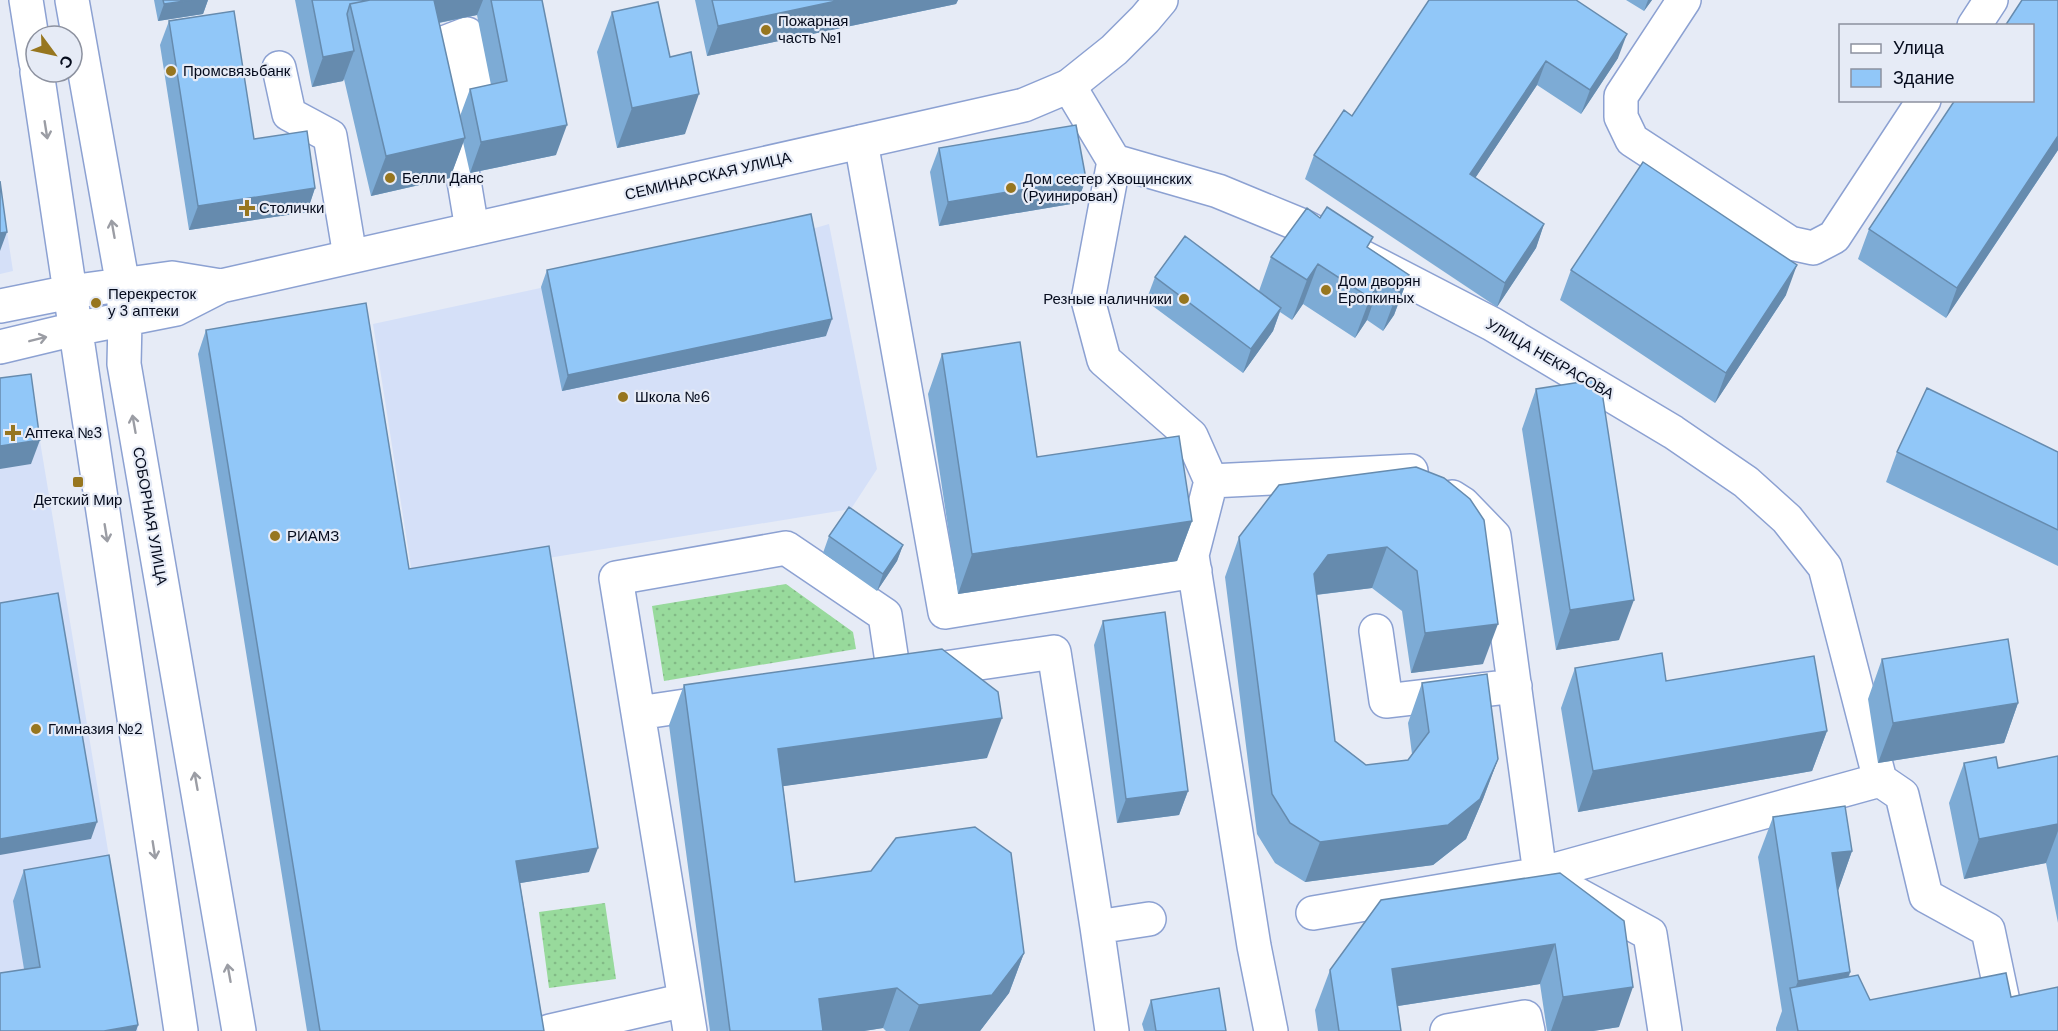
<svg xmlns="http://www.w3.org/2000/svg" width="2058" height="1031" viewBox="0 0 2058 1031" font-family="'DM Sans',sans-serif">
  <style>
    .built { fill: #d5e0f8 }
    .grass { fill: url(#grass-dots) }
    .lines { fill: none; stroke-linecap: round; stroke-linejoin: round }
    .minor-casing { stroke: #8ca1d2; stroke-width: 36 }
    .major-casing { stroke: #8ca1d2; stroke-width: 36 }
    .minor { stroke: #fff; stroke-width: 33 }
    .major { stroke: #fff; stroke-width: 33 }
    .wall { fill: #7dabd5; fill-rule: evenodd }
    .shaded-wall { fill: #668bae }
    .building { fill: #91c7f8; stroke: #668bae; stroke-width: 1.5 }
    .oneway { stroke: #9b9da4 }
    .poi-dot { fill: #97761f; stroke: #e6ebf6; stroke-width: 2 }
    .labels { text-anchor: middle; stroke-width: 4.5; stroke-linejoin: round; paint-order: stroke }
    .poi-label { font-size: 15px; fill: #050b1c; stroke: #e6ebf6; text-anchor: start }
    .street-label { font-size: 15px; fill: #050b1c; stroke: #e6ebf6 }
  </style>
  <defs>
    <pattern id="grass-dots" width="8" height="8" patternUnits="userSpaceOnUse" patternTransform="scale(1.5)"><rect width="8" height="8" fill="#98da9c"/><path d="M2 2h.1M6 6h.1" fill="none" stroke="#82ba86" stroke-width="1.8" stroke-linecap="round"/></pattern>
  </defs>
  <rect width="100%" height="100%" fill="#e6ebf6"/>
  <path class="built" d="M0 186 13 271 0 274Z
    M829 224 877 469 851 509 413 580 373 324 805 231Z
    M30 381 138 1031H0V386Z"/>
  <path class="grass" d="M786 584 853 632 856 649 664 681 652 606Z
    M605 903 616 979 549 988 539 912Z"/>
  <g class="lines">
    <defs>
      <path id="minor" d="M1684 0 1621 96V117L1632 140 1790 243 1813 248 1834 237 1924 100
        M1974 26 1991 0
        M279 68 289 114 330 136 350 256
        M1069 86 1114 161 1218 191 1303 226 1492 324 1673 432 1746 482 1787 519 1825 567 1880 780
        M861 142 945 612 1195 571
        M1114 161 1088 300 1104 360 1191 436 1211 481 1411 471
        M472 229 441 44 467 34 479 90
        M1211 481 1192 555 1254 946 1271 1031
        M1452 497 1463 504 1494 536 1540 874 1650 934 1665 1031
        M1376 631 1386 701 1515 686
        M918 672 1054 652 1097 927 1149 919
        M638 713 616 578 786 548 885 615 894 675
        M1313 913 1540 874 1880 780 1902 795 1926 896 1988 930 2005 1011
        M1097 927 1112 1031
        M685 1000 690 1031
        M550 1031 685 1000 638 713 719 701
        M1447 1031 1525 1017 1528 1031"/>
      <path id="major" d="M26 0 36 63
        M72 0 123 286 125 321 124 364 239 1031
        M37 72 181 1031
        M0 306 70 292 172 278 221 286
        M0 347 75 329 176 309 221 286 1024 105 1069 86 1114 50 1145 19 1161 0"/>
    </defs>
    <use href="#minor" class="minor-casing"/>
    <use href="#major" class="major-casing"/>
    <use href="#minor" class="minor"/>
    <use href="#major" class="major"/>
  </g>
  <path class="wall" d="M154 0H208L203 14 158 21Z
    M295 0H542L556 155 470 173 463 142 450 178 371 196 344 79 343 81 312 87ZM477 15 491 85 470 89 460 116 439 23Z
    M695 0H958L956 4 707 56Z
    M1429 0 1618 58 1581 114 1537 85 1475 178 1544 224 1536 248 1497 307 1305 179 1314 155 1352 116Z
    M1626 0H1652L1644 11Z
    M2058 0V150L1946 318 1858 259 1869 229Z
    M612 12 685 134 617 148 597 52Z
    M169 21 254 139 315 188 307 212 189 230 160 45Z
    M939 148 1086 179 1077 203 939 226 930 172Z
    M1369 248 1409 275 1394 315 1383 331 1367 320 1355 338 1303 304 1292 320 1280 312 1273 331 1243 373 1146 301 1155 277 1259 291 1271 257Z
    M547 270 826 336 562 391 541 287Z
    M1571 270 1786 295 1715 403 1560 300Z
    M206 330 409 569 589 872 520 883 544 1031H307L198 354Z
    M942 354 1037 457 1192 521 1177 561 958 594 928 394Z
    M1536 389 1619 640 1556 650 1522 429Z
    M1897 452H2058V566L1886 482Z
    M1416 467 1483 664 1411 673 1402 611 1372 588 1316 595 1335 741 1366 765 1408 760 1412 754 1408 723 1422 683 1498 759 1483 799 1466 839 1433 865 1305 882 1275 863 1257 834 1225 577 1239 537Z
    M829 536 903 545 897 561 877 591 823 553Z
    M1103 621 1188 791 1179 815 1117 823 1094 645Z
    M1882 659 2018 703 2004 743 1878 763 1868 699Z
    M1575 668 1666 681 1827 731 1812 771 1578 812 1561 708Z
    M684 685 987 758 783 786 795 882 1024 953 1009 993 980 1031H886L883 1028 864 1031H710L669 725Z
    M2058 756V923L2046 863 1964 879 1949 803 1964 763 1998 768Z
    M1773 817 1852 851 1838 890 1850 972 1849 977 1870 1000 2011 997 2058 1031H1776V1028L1782 1011 1758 857Z
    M24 870 138 1025 136 1031H0L24 969 13 901Z
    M1560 873 1619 1027 1593 1031H1547L1540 984 1398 1006 1401 1031H1318L1315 1010 1330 970Z
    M1151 1000 1226 1031H1144L1142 1024Z"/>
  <path class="shaded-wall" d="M191 0H208L203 14 158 21 164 4Z
    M414 0H483L477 15 358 39Z
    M841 0H958L956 4 707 56 718 26Z
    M1648 0H1652L1644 11Z
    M1627 34 1618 58 1581 114 1590 90Z
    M354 51 343 81 312 87 323 57Z
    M1546 61 1537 85 1462 198 1470 174Z
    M699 94 685 134 617 148 632 108Z
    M567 125 556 155 470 173 481 142Z
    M2058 136V150L1946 318 1957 288Z
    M465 138 450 178 371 196 386 156Z
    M1086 179 1077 203 939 226 948 202Z
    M315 188 307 212 189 230 198 206Z
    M1544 224 1536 248 1497 307 1505 283Z
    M7 232 0 251V233Z
    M1318 264 1303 304 1292 320 1307 280Z
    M1797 265 1786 295 1715 403 1726 373Z
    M1409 275 1394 315 1383 331 1398 291Z
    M1381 280 1367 320 1355 338 1370 298Z
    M1281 308 1273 331 1243 373 1251 349Z
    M832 319 826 336 562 391 568 375Z
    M40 440 31 464 0 469V446Z
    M1192 521 1177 561 958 594 972 554Z
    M903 545 897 561 877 591 883 574Z
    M1387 547 1372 588 1314 595V574L1328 555Z
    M1634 600 1619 640 1556 650 1570 610Z
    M1498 624 1483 664 1411 673 1425 633Z
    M2018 703 2004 743 1878 763 1893 723Z
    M1002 718 987 758 763 789 778 749Z
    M1827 731 1812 771 1578 812 1593 771Z
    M1498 759 1483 799 1466 839 1433 865 1305 882 1320 842Z
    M1188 791 1179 815 1117 823 1126 799Z
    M97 822 91 839 0 855V839Z
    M2058 824V831L2046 863 1964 879 1979 839Z
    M598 848 589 872 508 885 516 861Z
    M1852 851 1838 891 1832 853Z
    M1555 944 1540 984 1378 1009 1392 969Z
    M1024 953 1009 993 980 1031H909L919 1005Z
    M1850 972 1836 1012 1792 996 1798 981Z
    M1633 987 1619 1027 1593 1031H1551L1563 997Z
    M897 988 883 1028 864 1031H807L819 999Z
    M138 1025 136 1031H104Z"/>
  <path class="building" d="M163 0H191L164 4Z
    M312 0H370L350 4 347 14 354 51 323 57Z
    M370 0H434L465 138 386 156 350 4Z
    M491 0H542L567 125 481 142 470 89 507 81Z
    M712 0H841L718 26Z
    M1429 0H1576L1627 34 1590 90 1546 61 1470 174 1544 224 1505 283 1314 155 1344 110 1352 116Z
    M2022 0H2058V136L1957 288 1869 229 1955 100H2032V26H2005Z
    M658 2 670 57 691 52 699 94 632 108 612 12Z
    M234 11 254 139 307 131 315 188 198 206 169 21Z
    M1076 125 1086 179 948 202 939 148Z
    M1643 162 1797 265 1726 373 1571 270Z
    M0 181 7 232 0 233Z
    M1327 207 1373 237 1367 247 1409 275 1398 291 1381 280 1370 298 1318 264 1307 280 1271 257 1307 208 1320 218Z
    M811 214 832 319 568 375 547 270Z
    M1185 236 1281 308 1251 349 1155 277Z
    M366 303 409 569 549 546 598 848 516 861 544 1031H320L206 330Z
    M1020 342 1037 457 1179 436 1192 521 972 554 942 354Z
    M31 374 40 440 0 446V378Z
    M1600 379 1634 600 1570 610 1536 389Z
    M1927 388 2058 452V530L1897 452Z
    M1416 467 1444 478 1470 499 1484 520 1498 624 1425 633 1417 571 1387 547 1328 555 1314 574 1335 741 1366 765 1408 760 1429 732 1422 683 1487 674 1498 759 1480 799 1448 825 1320 842 1290 823 1272 794 1239 537 1279 485Z
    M849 507 903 545 883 574 829 536Z
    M58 593 97 822 0 839V603Z
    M1165 612 1188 791 1126 799 1103 621Z
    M2008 639 2018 703 1893 723 1882 659Z
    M942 649 998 692 1002 718 778 749 795 882 871 871 896 838 975 827 1011 853 1024 953 992 995 919 1005 897 988 819 999 823 1031H730L684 685Z
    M1662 653 1666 681 1814 656 1827 731 1593 771 1575 668Z
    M2058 756V824L1979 839 1964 763 1996 757 1998 768Z
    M1845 806 1852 851 1832 853 1850 972 1798 981 1773 817Z
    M109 855 138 1025 104 1031H0V973L40 967 24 870Z
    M1560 873 1624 921 1633 987 1563 997 1555 944 1392 969 1401 1031H1339L1330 970 1381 900Z
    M2006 973 2011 997 2058 987V1031H1798L1790 988 1858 975 1870 1000Z
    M1219 988 1226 1031H1156L1151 1000Z"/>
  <defs><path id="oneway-shaft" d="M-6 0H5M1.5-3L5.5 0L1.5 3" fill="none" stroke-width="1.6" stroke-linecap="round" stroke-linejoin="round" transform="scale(1.5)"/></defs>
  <g class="oneway">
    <use href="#oneway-shaft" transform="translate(46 130) rotate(81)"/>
    <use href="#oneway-shaft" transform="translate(113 229) rotate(-100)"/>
    <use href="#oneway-shaft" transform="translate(38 339) rotate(-14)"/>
    <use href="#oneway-shaft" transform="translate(134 424) rotate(-100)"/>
    <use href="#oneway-shaft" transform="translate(106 533) rotate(81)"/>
    <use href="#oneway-shaft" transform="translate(196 781) rotate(-100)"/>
    <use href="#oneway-shaft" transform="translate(154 850) rotate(81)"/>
    <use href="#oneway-shaft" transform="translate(229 973) rotate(-100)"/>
  </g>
  <g class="poi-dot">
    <circle cx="766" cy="30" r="6"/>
    <circle cx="171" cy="71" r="6"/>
    <circle cx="390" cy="178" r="6"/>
    <circle cx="1011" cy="188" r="6"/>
    <path d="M244 199h6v6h6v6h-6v6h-6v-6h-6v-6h6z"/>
    <circle cx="1326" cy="290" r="6"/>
    <circle cx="1184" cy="299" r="6"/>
    <circle cx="96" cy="303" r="6"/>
    <circle cx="623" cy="397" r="6"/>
    <path d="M10 424h6v6h6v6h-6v6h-6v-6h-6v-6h6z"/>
    <rect x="72" y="476" width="12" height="12" rx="3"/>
    <circle cx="275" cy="536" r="6"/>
    <circle cx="36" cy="729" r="6"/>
  </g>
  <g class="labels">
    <g class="poi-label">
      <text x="778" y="26">Пожарная<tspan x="778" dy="17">часть №1</tspan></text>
      <text x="183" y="76">Промсвязьбанк</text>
      <text x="402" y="183">Белли Данс</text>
      <text x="1023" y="184">Дом сестер Хвощинских<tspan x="1023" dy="17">(Руинирован)</tspan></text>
      <text x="259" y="213">Столички</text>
      <text x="1338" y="286">Дом дворян<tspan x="1338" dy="17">Еропкиных</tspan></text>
      <text x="108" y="299">Перекресток<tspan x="108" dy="17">у 3 аптеки</tspan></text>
      <text x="1172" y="304" text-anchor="end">Резные наличники</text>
      <text x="635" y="402">Школа №6</text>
      <text x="25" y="438">Аптека №3</text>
      <text x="78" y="505" text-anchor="middle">Детский Мир</text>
      <text x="287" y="541">РИАМЗ</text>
      <text x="48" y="734">Гимназия №2</text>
    </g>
    <g class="street-label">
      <text transform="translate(708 176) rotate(-13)" y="5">СЕМИНАРСКАЯ УЛИЦА</text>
      <text transform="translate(1550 359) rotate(30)" y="5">УЛИЦА НЕКРАСОВА</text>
      <text transform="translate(150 516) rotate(80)" y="5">СОБОРНАЯ УЛИЦА</text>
    </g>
  </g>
  <rect x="1839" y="24" width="195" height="78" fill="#e6ebf6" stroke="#8c919f" stroke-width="1.5"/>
  <rect x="1851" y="44" width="30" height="9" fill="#ffffff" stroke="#8c919f" stroke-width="1.5"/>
  <text x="1893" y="54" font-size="18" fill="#050b1c">Улица</text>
  <rect x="1851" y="69" width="30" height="18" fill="#91c7f8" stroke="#8c919f" stroke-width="1.5"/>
  <text x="1893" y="84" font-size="18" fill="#050b1c">Здание</text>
  <g transform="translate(54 54) rotate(123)"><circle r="28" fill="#e6ebf6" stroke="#8c919f" stroke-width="1.5"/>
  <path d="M0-4.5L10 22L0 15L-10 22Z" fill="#97761f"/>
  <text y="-9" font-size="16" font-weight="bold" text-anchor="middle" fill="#050b1c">С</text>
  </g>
</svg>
